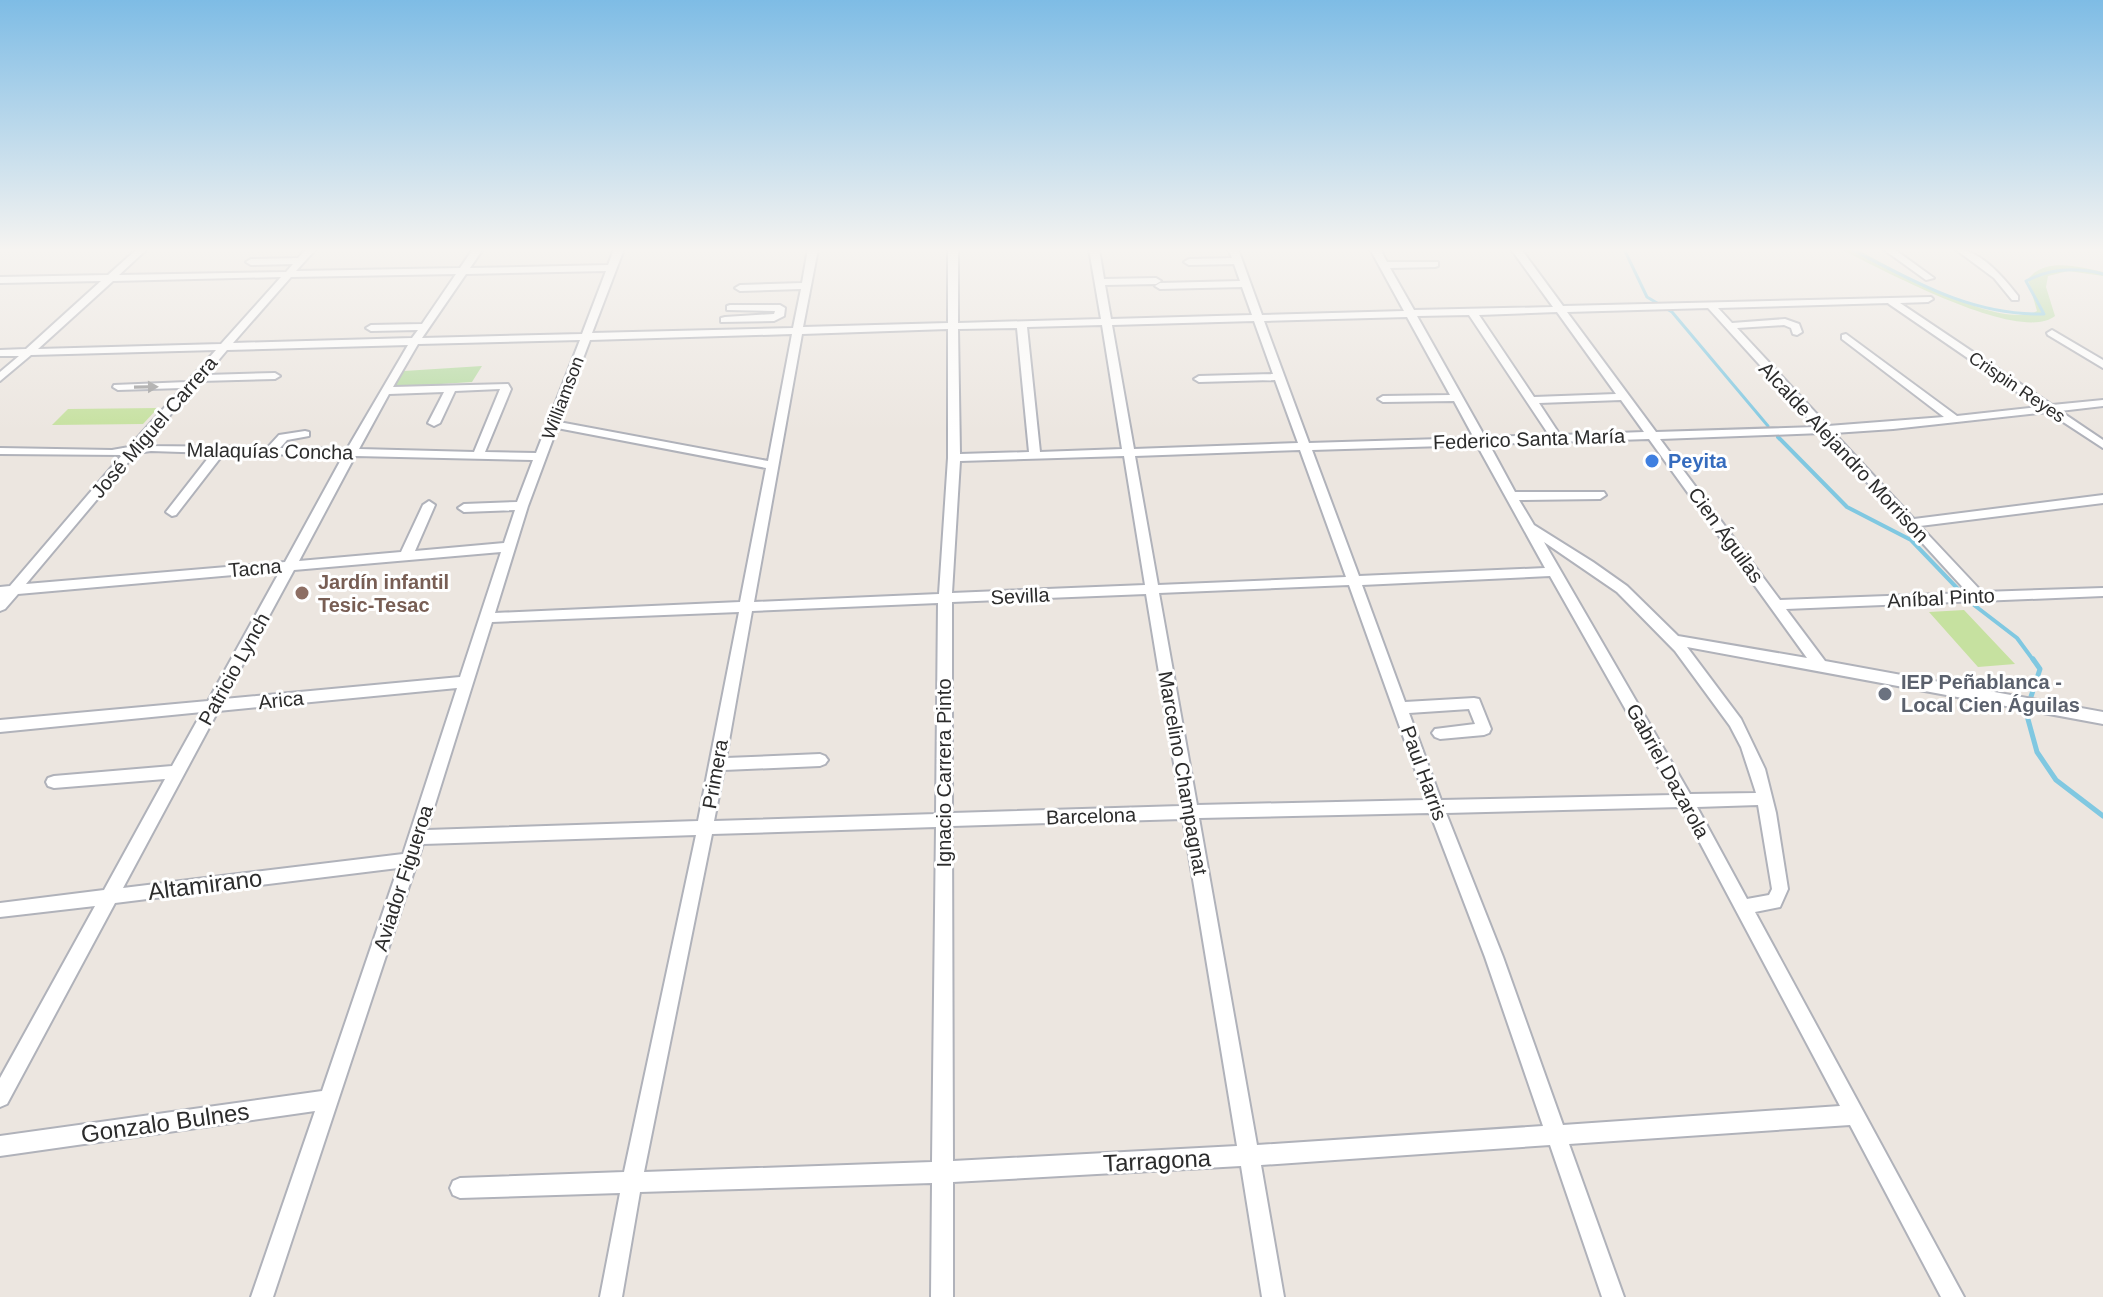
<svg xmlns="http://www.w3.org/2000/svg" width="2103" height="1297" viewBox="0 0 2103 1297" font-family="Arial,sans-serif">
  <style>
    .green { fill: #b7dba3 }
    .pitch { fill: #c6e1a0 }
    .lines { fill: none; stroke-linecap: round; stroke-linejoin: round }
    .stream-far2 { stroke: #80c8e1; stroke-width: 3 }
    .stream-far1 { stroke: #80c8e1; stroke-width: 4 }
    .stream { stroke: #80c8e1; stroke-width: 5 }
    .minor-casing { stroke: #b0b2ba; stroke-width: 4 }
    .minor { fill: #fff; fill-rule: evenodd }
    .oneway { fill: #a0a0a0 }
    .shop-dot { fill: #3f7fe0; stroke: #fff; stroke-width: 3 }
    .education-dot { fill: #8d6e63; stroke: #fff; stroke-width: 3 }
    .worship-dot { fill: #6b7280; stroke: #fff; stroke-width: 3 }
    .labels { text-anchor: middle; stroke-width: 6; stroke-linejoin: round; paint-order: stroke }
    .far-street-label { font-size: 18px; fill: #2c2c2c; stroke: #fff }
    .street-label { font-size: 20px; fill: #2c2c2c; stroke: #fff }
    .shop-label { font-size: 20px; font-weight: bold; fill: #366cbe; stroke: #fff; text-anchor: start }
    .education-label { font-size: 20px; font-weight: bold; fill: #785e54; stroke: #fff; text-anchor: start }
    .worship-label { font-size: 20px; font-weight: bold; fill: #5b616d; stroke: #fff; text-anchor: start }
    .near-street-label { font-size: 24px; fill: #2c2c2c; stroke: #fff }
  </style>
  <rect width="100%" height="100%" fill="#ece6e0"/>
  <path class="green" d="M1840 249H1857C1893 269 1999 331 2037 311L2028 279C2046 257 2079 267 2103 272V276L2068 271 2048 276 2046 287 2055 316C2019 345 1878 267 1840 249Z
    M482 366 472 382 394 387 404 371Z"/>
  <path class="pitch" d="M158 408 143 424 52 425 68 409Z
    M1964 610 2015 664 1978 667 1929 612Z"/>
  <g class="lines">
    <path class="stream-far2" d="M1624 249 1647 297 1672 312 1768 426
      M1851 249C1913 281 1972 316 2044 314L2026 281C2051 268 2076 267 2103 274"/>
    <path class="stream-far1" d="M1778 437 1847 507 1911 540 1958 589
      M1974 605 2017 638 2034 661"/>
    <path class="stream" d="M2033 659 2040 669 2026 712 2037 752 2056 780 2103 816"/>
    <defs>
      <path id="minor" d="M137 249H147L119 275 286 272 293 264 251 265 246 262 251 259 298 258 306 249H316L296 271 460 268 473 249H483L470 268 608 265 614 249H624L592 333 793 328 801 289 740 291 735 288 740 285 802 283 808 249H818L803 327 948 323V249H958V323L1101 319 1089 249H1099L1104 279 1156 278 1161 281 1156 284 1105 285 1111 319 1252 315 1242 287 1160 289 1155 286 1160 283 1240 281 1234 264 1189 265 1184 262 1189 259 1232 258 1228 249H1238L1262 315 1404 311 1370 249H1380L1387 262H1438V266L1435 267 1390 268 1414 310 1553 307 1511 249H1521L1563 306 1931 297 1933 299 1928 302 1900 303 2052 405 2103 400V406L2060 411 2103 440V448L2048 412 1893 429 1834 433 1914 519 2103 495V503L1920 526 1982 592 2103 588V596L1786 609 1825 661 2103 712V724L1687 647 1741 719 1765 769 1776 813 1788 889 1780 907 1755 912 1964 1297H1941L1850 1125 1569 1144 1624 1297H1602L1550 1145 1261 1165 1284 1297H1262L1241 1166 953 1182V1297H931L932 1183 640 1192 622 1297H600L620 1193 460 1198 453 1195 450 1188 453 1181 460 1178 624 1172 696 835 423 844 273 1297H251L315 1111 0 1156V1136L322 1091 398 868 115 903 7 1104 0 1107V1078L95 906 0 917V903L104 890 165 779 54 788 48 786 46 782 48 778 54 776 172 766 202 712 0 732V720L208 701 280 571 18 594 5 609 0 611V587L10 586 122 455 0 454V448L112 450 129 447 182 388 118 390 113 387 114 385 187 382 216 350 31 355 0 381V372L19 356H0V350L26 349 101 281 0 283V277L108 275ZM606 271 582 334 422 338 466 274ZM456 274 422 324 371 325 366 328 371 331 418 330 412 338 233 343 291 277ZM281 277 221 344 38 349 113 281ZM1888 303 1889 304 2039 407 1957 416 1846 334 1842 335V339L1944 417 1828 426 1737 328 1784 325 1791 328 1793 334 1797 335 1802 332 1799 324 1785 319 1732 323 1718 308ZM1708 308 1709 309 1816 427 1656 432 1567 312ZM1557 312 1616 394 1534 397 1479 315ZM1469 315 1549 435 1485 437 1417 316ZM1407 317 1450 395 1383 396 1378 399 1383 402 1454 401 1474 438 1309 443 1264 321ZM1254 321 1273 374 1199 376 1194 379 1199 382 1275 380 1298 443 1134 449 1112 325ZM1102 325 1122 449 1040 452 1027 327ZM1017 328 1029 452 960 454 958 329ZM948 329V458L939 594 754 602 802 334ZM792 334 768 461 559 422 590 340ZM580 340 536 453 485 452 511 389 508 384 393 387 418 344ZM408 345 347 449 280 448 287 440 309 436V432L305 431 279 435 268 447 143 446 200 381 275 379 280 376 275 373 206 375 227 350ZM500 389 474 452 359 449 389 394 444 392 428 423 434 426 440 423 455 391ZM1621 400 1644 432 1560 435 1539 403ZM557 428 766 468 740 602 495 613 528 506ZM1822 433 1968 593 1780 600 1660 439ZM1649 439 1807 658 1678 636 1627 586 1593 562 1534 525 1519 500 1600 499 1606 495 1604 492H1515L1489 444ZM1477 445 1545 568 1359 576 1312 450ZM1300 450 1346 577 1158 585 1135 456ZM151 451 212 453 166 512 172 516 176 515 224 453 343 456 285 562 26 584 136 453ZM355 456 533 460 517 502 464 504 458 508 464 512 515 510 504 543 415 551 435 505 429 501 423 505 401 552 299 561ZM1124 456 1145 585 952 593 960 461ZM1544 542 1617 592 1675 651 1730 726 1741 747 1756 793 1690 794ZM501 552 460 677 224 699 294 570ZM1550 576 1674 795 1441 800 1409 713 1469 709 1475 724 1435 729 1432 733 1435 737 1440 739 1484 735 1489 733 1491 729 1479 699 1474 698 1405 702 1362 585ZM1349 585 1426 800 1197 805 1159 593ZM1146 594 1181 806 952 813V602ZM938 603 936 814 714 821 724 770 820 766 825 764 828 760 825 756 820 754 726 758 752 611ZM739 612 698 821 427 830 492 622ZM457 688 403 854 123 888 218 711ZM1758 805 1772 889 1769 895 1747 899 1697 807ZM1681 807 1840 1106 1563 1125 1503 957 1446 813ZM1430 813 1485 957 1543 1126 1257 1145 1199 818ZM1183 819 1237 1146 953 1161 952 826ZM936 827 932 1162 644 1172 712 834Z
        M1883 249H1894L1934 278 1926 280Z
        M1955 249C1980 249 2004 278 2018 296V300H2012L1994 278Z
        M730 305H780L785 308 784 316 774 321 721 322V318L725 317 774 314 775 311 727 310V306Z
        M2052 330 2103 360V368L2048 335 2047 333Z"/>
    </defs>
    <use href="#minor" class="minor-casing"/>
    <use href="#minor" class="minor"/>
  </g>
  <defs><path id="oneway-solid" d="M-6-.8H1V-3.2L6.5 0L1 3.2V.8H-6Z" transform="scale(2)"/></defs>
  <use class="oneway" href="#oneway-solid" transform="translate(146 387) rotate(-1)"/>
  <linearGradient id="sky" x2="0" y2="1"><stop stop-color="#7ebce5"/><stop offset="0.58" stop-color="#f6f4f1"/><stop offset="1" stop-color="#f6f4f1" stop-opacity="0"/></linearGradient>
  <rect width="2103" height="431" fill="url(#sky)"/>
  <circle class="shop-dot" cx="1652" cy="461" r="8"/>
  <circle class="education-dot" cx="302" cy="593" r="8"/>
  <circle class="worship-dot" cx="1885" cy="694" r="8"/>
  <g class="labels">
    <g class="far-street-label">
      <text transform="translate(2017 387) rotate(34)" y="6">Crispin Reyes</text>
      <text transform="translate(563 398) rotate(-69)" y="6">Williamson</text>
    </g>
    <g class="street-label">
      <text transform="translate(154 427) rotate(-49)" y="7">José Miguel Carrera</text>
      <text transform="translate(1529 439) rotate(-2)" y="7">Federico Santa María</text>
      <text transform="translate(270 451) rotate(1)" y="7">Malaquías Concha</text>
      <text transform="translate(1844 452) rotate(47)" y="7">Alcalde Alejandro Morrison</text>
      <text transform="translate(1726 535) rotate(54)" y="7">Cien Águilas</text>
      <text transform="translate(255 568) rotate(-5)" y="7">Tacna</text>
      <text transform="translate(1020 596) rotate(-3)" y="7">Sevilla</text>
      <text transform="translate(1941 598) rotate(-3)" y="7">Aníbal Pinto</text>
      <text transform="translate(234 669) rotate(-61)" y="7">Patricio Lynch</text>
      <text transform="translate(281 700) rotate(-6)" y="7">Arica</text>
      <text transform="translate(1668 771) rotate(61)" y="7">Gabriel Dazarola</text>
      <text transform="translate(944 773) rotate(-90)" y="7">Ignacio Carrera Pinto</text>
      <text transform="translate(1183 773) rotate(80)" y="7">Marcelino Champagnat</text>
      <text transform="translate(1424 773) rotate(70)" y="7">Paul Harris</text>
      <text transform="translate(715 774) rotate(-80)" y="7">Primera</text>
      <text transform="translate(1091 816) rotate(-2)" y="7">Barcelona</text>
      <text transform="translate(403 878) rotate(-72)" y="7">Aviador Figueroa</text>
    </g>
    <g class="shop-label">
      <text x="1668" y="468">Peyita</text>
    </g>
    <g class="education-label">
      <text x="318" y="589">Jardín infantil<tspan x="318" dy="23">Tesic-Tesac</tspan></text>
    </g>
    <g class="worship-label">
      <text x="1901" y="689">IEP Peñablanca -<tspan x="1901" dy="23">Local Cien Águilas</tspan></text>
    </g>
    <g class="near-street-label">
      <text transform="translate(205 885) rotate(-7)" y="8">Altamirano</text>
      <text transform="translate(165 1123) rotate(-8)" y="8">Gonzalo Bulnes</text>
      <text transform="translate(1157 1161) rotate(-3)" y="8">Tarragona</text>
    </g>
  </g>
</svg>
